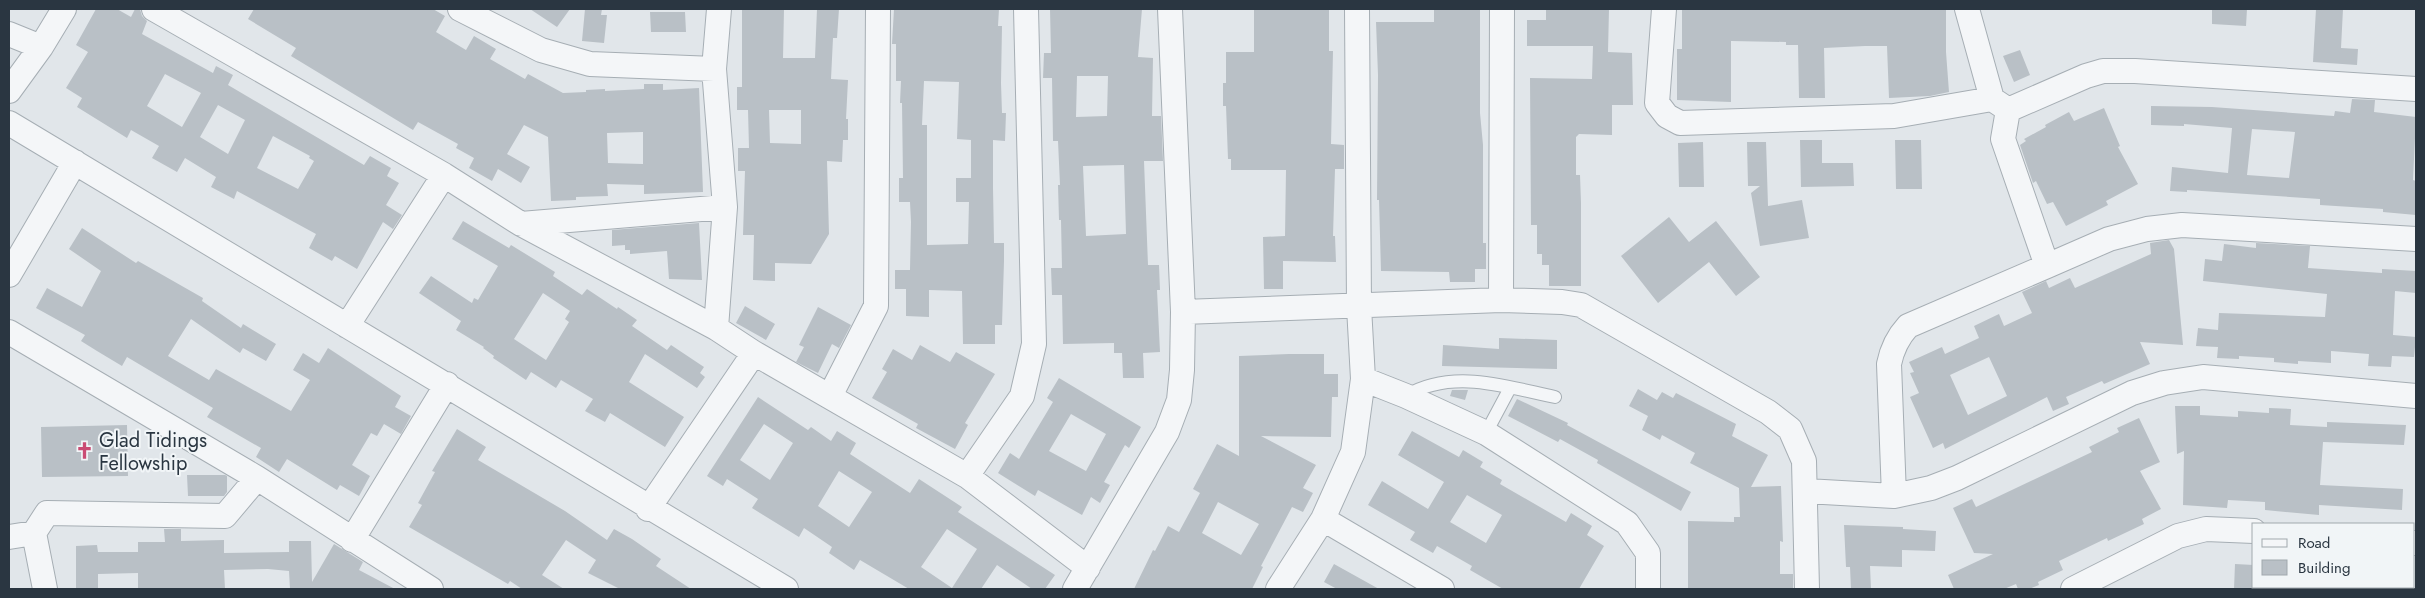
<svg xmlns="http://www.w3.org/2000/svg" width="2425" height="598" viewBox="0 0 2425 598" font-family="Jost,sans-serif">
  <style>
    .building { fill: #b9c0c6; fill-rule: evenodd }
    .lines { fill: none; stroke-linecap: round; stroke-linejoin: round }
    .service-casing { stroke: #a6aeb4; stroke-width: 14 }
    .minor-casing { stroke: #a6aeb4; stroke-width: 26 }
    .service { stroke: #f4f6f8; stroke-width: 12 }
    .minor { stroke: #f4f6f8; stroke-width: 24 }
    .labels { text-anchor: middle; stroke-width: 4; stroke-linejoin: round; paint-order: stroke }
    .poi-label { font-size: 20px; fill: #2a3641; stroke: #f1f5f7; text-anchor: start }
  </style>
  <rect width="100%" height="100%" fill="#e1e6ea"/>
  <path class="building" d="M96 9H117L131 17 135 9H140L142 16 147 21 142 34 213 73 216 66 233 75 228 85 364 165 370 156 391 168 387 176 399 183 386 205 402 215 393 229 383 222 357 269 335 256 332 261 309 248 316 234 237 191 234 199 211 187 216 177 185 158 177 172 152 158 159 146 131 130 127 138 77 107 82 98 66 88 88 52 76 45ZM165 74 201 93 182 127 147 106ZM218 105 245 120 228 154 200 137ZM273 136 310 156 309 158 314 161 298 189 257 168Z
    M254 9H433L445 16 436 32 466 50 474 36 496 49 490 59 525 79 528 74 563 93 586 92V90L605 89V91L644 89V84H663V90L699 88 703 192 644 194V185L607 184 608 196 576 197V200L551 201 548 137 524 125 507 154 530 167 521 183 498 169 492 181 469 168 474 158 456 148 458 144 418 122 413 130 291 56 296 48 248 19ZM643 132V164L608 163 607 133Z
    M530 9H570L557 27Z
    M585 9H602L601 15H607L604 43 582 41Z
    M742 9H784L783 58H815L817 9H839L837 38H833L831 79 848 80 846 119H848V140H843L842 162 827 161 829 234 811 264 775 263V281L753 280 754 235H743L745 171H738V148H749L748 110H737V87H742ZM769 110H801V144L770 143Z
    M894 9H999L998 26H1002L1001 83 1002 113H1006L1005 141 993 140V188L994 243H1004V261L1002 325H995V344H963L962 291 929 290V317L906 316V289H895V270H910L911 222 910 202H899V178H903L902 103H900L901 81H896V44H892ZM924 81 959 82 957 139 971 140V178H956V202H969L968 244 927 245V125H922Z
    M1050 9H1142L1138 57 1153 58 1152 116H1161L1163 161H1144L1148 265H1159L1160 290H1157L1160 352 1143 353 1144 378H1123L1122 353H1114V343L1063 344 1062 295H1052L1051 268H1062L1061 220H1059L1058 185H1060L1058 141H1053L1052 78H1043L1044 53H1051ZM1077 76H1108L1107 116 1076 117ZM1124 165 1126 234 1086 236 1083 166Z
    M1254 9H1329V51H1333L1331 144 1344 145V169H1335L1333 236H1335L1336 262 1283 261V289H1264L1263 237 1285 236 1286 170H1231V159H1228L1226 106H1223V83H1226V52H1254Z
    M1434 9H1480V113L1483 145V243H1486V269H1475V282H1450L1449 272 1381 271 1379 200H1377L1378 75 1376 22H1434Z
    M1546 9H1609L1608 52 1632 53 1633 105H1612V135L1579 134 1576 137V175H1580L1581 203V286H1549V265H1542V254H1537V225H1531L1530 78 1592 79 1593 46H1527V20H1546Z
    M1682 9H1946V52L1949 92 1930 96 1889 98 1887 46H1865L1824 48 1825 98H1799L1798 45H1786V42L1731 41V102L1677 100V49H1682Z
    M2212 9H2247L2246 26 2212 24Z
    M2316 9H2343L2341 48 2358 49 2357 65 2313 62Z
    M650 12H685L686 32H651Z
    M2020 50 2030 75 2014 82 2003 56Z
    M2352 99 2375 100 2374 112 2416 117 2413 180 2416 181V215L2383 212V209L2320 205V199L2187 190V192L2170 191 2172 167 2228 173 2232 128 2184 124V126L2151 125V106L2212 107 2334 116 2335 111 2350 113ZM2252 129 2295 132 2289 178 2247 175Z
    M2104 108 2120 146 2118 147 2138 184 2106 201 2108 205 2066 226 2053 202 2047 204 2036 181 2033 183 2020 145 2026 141 2024 139 2046 127 2045 125 2069 112 2074 121Z
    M1800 140H1822V163H1853L1854 186 1801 187Z
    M1895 140H1921L1922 189H1896Z
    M1703 142 1704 187H1679L1678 143Z
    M1747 142H1766L1768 206 1802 200 1809 238 1760 246 1751 193 1760 186H1748Z
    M1669 217 1689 242 1716 221 1760 277 1736 296 1709 262 1658 303 1621 256Z
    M463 221 509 248 511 245 555 272 553 276 582 295 587 289 617 309 618 307 637 320 632 326 667 350 671 345 704 367 700 373 705 377 697 388 645 354 629 382 684 417 665 447 610 413 605 422 585 411 593 399 561 380 556 388 531 372 526 380 493 358 494 356 483 348 484 347 456 330 461 321 419 293 431 276 472 303 474 298 478 300 498 266 452 239ZM543 293 570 311 565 319 569 322 546 360 514 339Z
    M699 223 702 280 669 279 667 251 630 254V250H625V245L612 246V230Z
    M82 228 136 263 138 261 203 298 202 301 241 328 243 324 276 344 266 361 243 348 240 353 191 319 168 356 209 380 216 369 291 411 310 380 293 370 303 353 319 363 328 348 401 396 395 407 411 416 401 434 384 424 377 436 371 433 352 465 370 476 359 496 340 485 337 490 287 459 279 472 256 457 261 448 207 417 213 408 127 357 122 366 97 351 81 341 85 335 36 308 47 288 82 307 101 271 69 249Z
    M2169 240 2174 249 2183 345 2140 342 2150 364 2104 384 2102 381 2066 397 2069 404 2053 411 2047 397 1945 449 1943 443 1933 448 1910 397 1919 393 1910 373 1914 372 1909 362 1942 347 1945 354 1979 338 1974 326 1999 314 2004 326 2032 313 2022 292 2046 281 2049 288 2070 278 2075 288 2151 254 2150 243ZM1989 357 2007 396 1968 415 1950 375Z
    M2256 243 2310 246 2308 268 2382 273V269L2416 271V293L2395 291 2393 335 2416 337 2414 357 2392 356 2391 367 2368 366 2369 354 2331 351V363L2298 361V364L2274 362V358L2239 356V359L2217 358 2218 347 2196 346 2198 328 2218 330 2219 313 2325 317 2327 294 2203 281 2205 259 2222 261 2224 244 2256 248Z
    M745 306 775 324 766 340 736 323Z
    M818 307 851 325 839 348 832 344 818 373 796 362 804 347 799 345Z
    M1499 338 1557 340V369L1442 366 1443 345 1499 349Z
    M920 345 950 362 956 352 995 374 965 423 968 425 955 449 916 428 918 424 872 398 887 372 882 369 893 349 912 360Z
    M1289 354H1324V374H1338V397H1332L1331 437 1261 436 1316 465 1303 488 1313 493 1303 512 1292 507 1261 566 1263 567 1252 589H1134L1153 550 1155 551 1168 526 1179 532 1200 493 1193 489 1217 444 1239 456V356ZM1218 502 1259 524 1241 555 1202 533Z
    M1059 378 1141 427 1129 448 1125 445 1104 482 1110 485 1100 503 1091 497 1082 515 1038 490 1035 496 998 473 1010 453 1019 459 1029 442 1053 402 1047 398ZM1071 414 1106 434 1086 471 1049 451Z
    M1638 389 1657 400 1662 392 1673 398 1676 393 1736 424 1732 436 1768 455 1751 487 1781 486 1783 542 1780 541V574H1793V589H1688V521L1734 522V517H1740L1739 488 1690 463 1695 453 1662 435 1660 440 1642 430 1648 416 1629 406Z
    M1452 390H1468L1465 400 1450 396Z
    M758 397 808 430 811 427 831 441 837 431 856 443 850 454 910 493 919 479 962 507 958 512 1055 575 1045 589H1032L997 565 981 589H909L860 560 854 570 829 553 832 547 804 528 799 537 752 508 758 499 727 479 723 486 707 476ZM764 424 793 443 770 480 740 460ZM839 471 872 492 849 527 818 506ZM947 529 977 549 952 588 921 567Z
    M1517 399 1568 423 1567 425 1691 492 1681 511 1597 463 1598 460 1560 439 1558 442 1508 416Z
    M2175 406H2200V415L2238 417V411L2269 413V408L2291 409 2290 425 2327 427V422L2406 425 2404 445 2323 442 2320 485 2403 489 2402 510 2319 505V515L2265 510V502L2228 500 2227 508 2183 505 2184 451 2177 454Z
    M2139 418 2160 462 2140 471 2161 509 2142 519 2144 524 2108 541 2107 538 2059 561 2063 570 2038 582 2039 585 2029 589H2018L2016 584 2004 589H1954L1948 575 1993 554 1974 553 1953 508 1972 499 1976 507 2092 452 2089 447 2119 432 2117 428Z
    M127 425 128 476 42 477 41 427Z
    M457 429 486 447 478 460 565 511 607 540 614 529 632 539 661 559 656 566 691 589H620L588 573 596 560 566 540 542 575 564 589H522L510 581 508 584 409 527 422 505 418 503 435 472 432 471Z
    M1412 431 1459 457 1463 450 1483 462 1480 467 1502 480 1500 484 1566 522 1571 513 1592 526 1587 535 1604 546 1579 589H1503L1470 570 1472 566 1437 546 1433 553 1410 540 1415 532 1368 505 1382 481 1428 509 1444 482 1398 455ZM1467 495 1502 515 1486 543 1450 522Z
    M187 475H225L227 476V492L224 496H188Z
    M1844 525 1903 527V529L1936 531 1935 551 1902 550V567L1870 566 1871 589H1851L1850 567H1846Z
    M164 529H181V541L224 540V553L289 552V541H311L312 582 334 544 363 562 359 570 395 589H290L289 571 268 569 224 570 225 589H138V573L98 574V589H76V546L97 545 98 552H138V542H165Z
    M1334 564 1379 589H1337L1324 582Z
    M2235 564 2254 565V589H2234Z"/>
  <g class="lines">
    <defs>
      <path id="service" d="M1406 396C1452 368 1507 387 1555 397
        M1486 433 1510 388"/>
      <path id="minor" d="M154 9 444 175 521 224 716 328 754 353 967 476 1088 568
        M460 9 541 50 590 64 714 69 725 207 716 328
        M1664 9 1657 103 1667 116 1680 123 1894 116 1992 99
        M1967 9 1992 99 2004 107
        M9 34 41 47
        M714 69 719 9
        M2416 89 2135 71H2103L2086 76 2008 110 2003 139 2047 266 2109 239 2147 229 2182 225 2416 239
        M9 91 41 47 64 9
        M9 123 786 589
        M521 224 725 207
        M9 275 75 162
        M1501 300 1502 9
        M1183 312 1501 300 1562 302 1581 305 1768 412 1790 429 1804 461 1807 589
        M347 326 444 175
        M9 332 257 478 431 589
        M1363 379 1406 396 1486 433 1627 523 1648 553V589
        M830 396 876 306 878 9
        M967 476 1022 396 1034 344 1026 9
        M1806 491 1894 496 1889 364C1892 349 1897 338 1908 326L2047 266
        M1894 496 1931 488 1957 478 2132 393 2164 383 2203 377 2416 396
        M648 509 754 353
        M1323 519 1442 589
        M9 537 34 533
        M352 540 447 384
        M2414 543H2416
        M45 589 34 533 47 513 225 516 257 478
        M1075 589 1167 432 1179 400 1182 370 1183 312 1170 9
        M1278 589 1323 519 1353 452 1363 379 1359 307 1357 9
        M2073 589 2178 536 2206 529 2254 531"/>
    </defs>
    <use href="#service" class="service-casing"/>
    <use href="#minor" class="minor-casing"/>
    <use href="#service" class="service"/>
    <use href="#minor" class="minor"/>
  </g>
  <defs>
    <symbol id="church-bare" viewBox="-9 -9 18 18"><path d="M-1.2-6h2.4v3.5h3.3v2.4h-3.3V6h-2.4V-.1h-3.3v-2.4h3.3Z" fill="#ca4b73" stroke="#f1f5f7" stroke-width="2.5" paint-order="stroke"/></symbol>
  </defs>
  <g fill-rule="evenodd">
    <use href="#church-bare" x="72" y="438" width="25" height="25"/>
  </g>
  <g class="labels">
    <g class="poi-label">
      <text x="99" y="447">Glad Tidings<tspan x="99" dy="23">Fellowship</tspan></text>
    </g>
  </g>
  <rect width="2425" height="598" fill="none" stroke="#2a3641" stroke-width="20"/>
  <rect x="2252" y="523" width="162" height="65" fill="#f1f5f7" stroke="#a1a9ae"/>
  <rect x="2262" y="539" width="25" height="8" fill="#f4f6f8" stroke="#a1a9ae"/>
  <text x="2298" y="548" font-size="15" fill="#2a3641">Road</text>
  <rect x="2262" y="560" width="25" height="15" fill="#b9c0c6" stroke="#a1a9ae"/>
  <text x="2298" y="573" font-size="15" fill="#2a3641">Building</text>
</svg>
